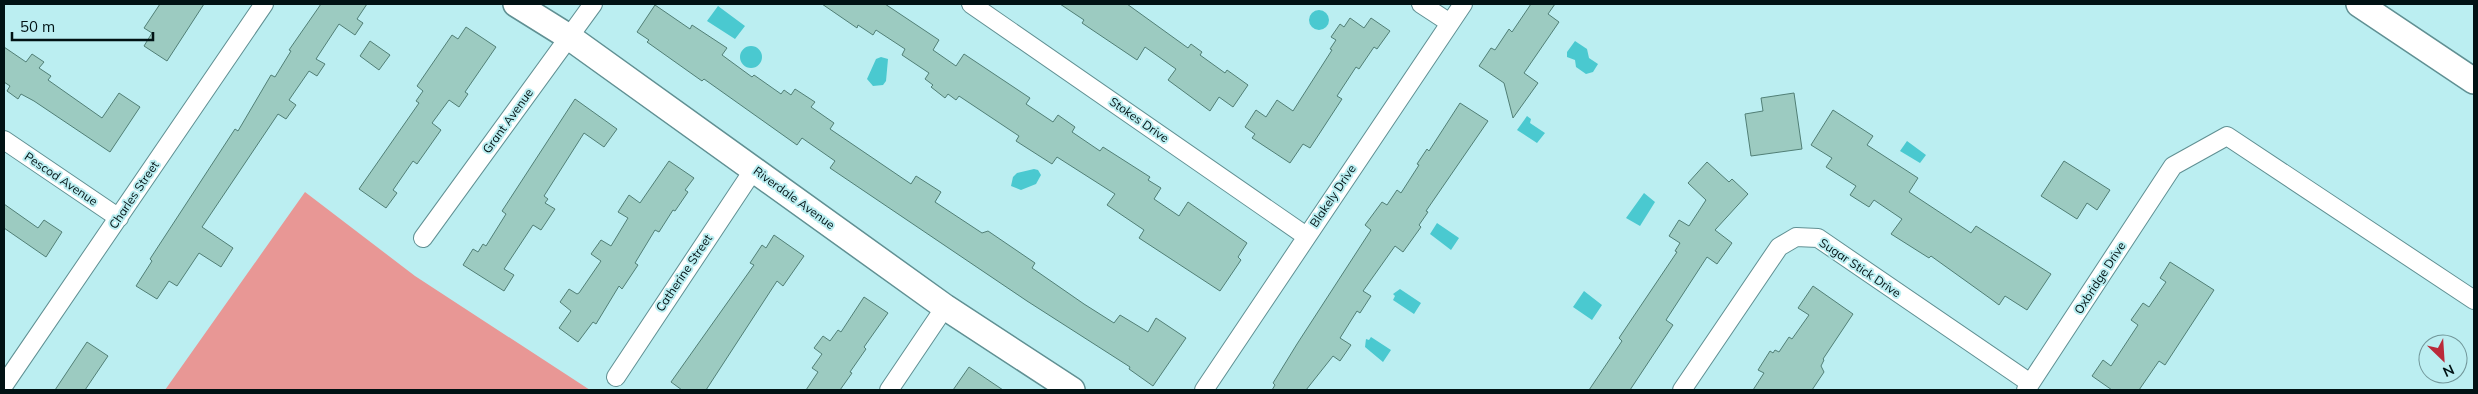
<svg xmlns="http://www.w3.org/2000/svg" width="2478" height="394" viewBox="0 0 2478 394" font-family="Mulish,sans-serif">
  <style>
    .green { fill: #e89795 }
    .water { fill: #4ac9d0 }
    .building { fill: #9ccbc1; stroke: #517f76 }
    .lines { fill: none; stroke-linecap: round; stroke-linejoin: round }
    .street-casing { stroke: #609093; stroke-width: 20 }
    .secondary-casing { stroke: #609093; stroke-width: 28 }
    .street { stroke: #fff; stroke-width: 18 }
    .secondary { stroke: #fff; stroke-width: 25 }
    .labels { text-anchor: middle; stroke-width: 4; stroke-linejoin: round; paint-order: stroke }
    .street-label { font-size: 12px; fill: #011214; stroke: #bbeef1 }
  </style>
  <rect width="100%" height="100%" fill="#bbeef1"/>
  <path class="green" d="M305 192 415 276 590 390H165Z"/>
  <path class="water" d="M718 6 745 26 735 39 707 21Z
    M1309 20a10 10 0 1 1 20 0a10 10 0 1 1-20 0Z
    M1575 41 1587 49 1589 58 1598 64 1593 72 1586 74 1576 67 1575 60 1567 57V52Z
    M740 57a11 11 0 1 1 22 0a11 11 0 1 1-22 0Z
    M881 57 888 59 886 81 883 85 873 86 867 79 876 59Z
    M1527 116 1531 119 1530 123 1545 133 1537 143 1517 130Z
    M1907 141 1926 155 1920 163 1900 151Z
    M1034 169 1038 170 1041 175 1036 184 1021 190 1011 186 1013 177 1017 173Z
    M1644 193 1655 202 1640 226 1626 218Z
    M1437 223 1459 238 1451 250 1430 234Z
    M1400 289 1421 303 1414 314 1393 300 1395 296 1393 294Z
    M1584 291 1602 305 1592 320 1573 307Z
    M1371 337 1391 350 1383 362 1365 347 1366 339 1369 340Z"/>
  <path class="building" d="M160 4H204L167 61 144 46 152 33 144 28Z
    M321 4H367L357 19 363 23 355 35 339 24 316 59 325 64 317 76 309 71 289 100 296 105 286 119 278 114 202 227 233 248 221 267 199 253 177 286 169 281 157 299 136 286 152 261 150 259 235 129 238 131 271 75 275 77 291 51 289 50Z
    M822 4H885L939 40 933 50 956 66 964 54 1030 98 1026 104 1053 122 1058 115 1075 127 1072 132 1100 151 1103 147 1150 177 1148 180 1161 188 1154 199 1179 216 1188 202 1247 243 1238 257 1241 260 1220 291 1139 238 1144 230 1107 205 1115 194 1057 157 1052 164 1016 141 1019 136 959 96 956 100 948 94 945 98 931 87 933 85 925 79 929 73 902 55 905 49 876 30 873 35 858 25 857 28Z
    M1060 4H1127L1188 48 1191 44 1202 52 1200 55 1225 73 1227 70 1248 85 1233 107 1219 97 1210 111 1168 80 1176 69 1145 47 1137 60 1082 23 1084 20Z
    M1531 4H1555L1548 14 1559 22 1524 73 1538 83 1513 118 1504 83 1479 66 1491 48 1495 50 1509 29 1512 32Z
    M655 5 690 29 692 25 727 48 722 55 752 77 754 75 781 94 784 90 791 95 795 89 815 102 811 107 834 123 830 129 911 184 916 176 941 192 935 202 982 233 988 231 1035 263 1032 268 1084 304 1114 323 1120 315 1148 332 1156 318 1186 338 1153 386 1129 369 1130 367 1027 301 830 168 835 161 802 138 797 145 704 79 702 81 647 42 649 40 637 32Z
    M1350 18 1364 28 1371 18 1390 31 1377 49 1374 47 1359 69 1356 67 1337 96 1342 99 1310 148 1303 144 1290 163 1252 138 1255 134 1245 127 1256 110 1266 117 1277 100 1293 111 1332 50 1330 49 1336 40 1331 37 1340 24 1344 27Z
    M466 27 496 47 465 92 468 94 459 107 449 100 432 123 441 130 417 164 413 161 393 190 397 193 386 208 359 189 419 103 416 101 423 91 417 86 452 35 458 39Z
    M370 41 390 55 379 70 360 56Z
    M4 47 26 62 32 54 44 62 39 68 51 76 48 80 102 118 119 93 140 107 110 152 34 101 21 94 18 99 7 91 10 86 4 82Z
    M1794 93 1802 149 1751 156 1745 114 1763 111 1761 98Z
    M575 99 617 129 604 147 584 133 544 196 548 199 545 203 555 209 541 230 533 225 504 269 514 275 504 291 463 265 473 249 478 252 483 244 486 246 506 214 502 211Z
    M1460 103 1488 121 1426 211 1428 212 1419 225 1421 227 1403 252 1395 246 1363 291 1371 296 1360 313 1357 311 1340 338 1351 345 1340 361 1333 356 1306 390H1272L1275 385 1273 383 1297 344 1371 230 1365 225 1382 202 1387 205 1397 190 1401 193 1419 165 1417 164 1427 149 1429 151Z
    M1833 110 1873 136 1867 145 1918 178 1909 192 1971 233 1976 226 2051 274 2027 310 2005 296 1999 305 1991 299 1931 256 1929 258 1891 234 1902 219 1874 200 1869 207 1850 195 1856 186 1826 167 1832 158 1811 145Z
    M669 161 694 178 685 190 688 192 675 211 673 210 659 232 655 230 635 263 638 265 622 289 619 286 596 324 593 322 578 342 559 328 571 311 560 302 569 289 577 294 579 293 601 261 591 254 601 240 611 246 628 218 618 212 629 195 640 203Z
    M2064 161 2110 190 2097 210 2087 203 2077 219 2041 196Z
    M1707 162 1729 182 1732 179 1748 194 1715 230 1732 243 1717 264 1707 257 1666 320 1673 325 1630 390H1589L1622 341 1619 338 1677 252 1675 251 1680 243 1669 236 1679 220 1689 226 1706 200 1688 183Z
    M4 204 38 228 44 220 62 232 46 257 4 228Z
    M774 235 804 256 783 286 777 281 706 390H682L671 382 754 265 750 263 762 245 766 248Z
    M2170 262 2214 290 2165 365 2159 361 2139 390H2112L2092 376 2103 360 2111 366 2138 325 2131 320 2143 303 2149 307 2166 282 2160 278Z
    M1813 286 1853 314 1823 359 1824 360 1821 366 1824 372 1812 390H1753L1764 373 1758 370 1770 351 1773 353 1775 350 1779 352 1789 337 1792 339 1809 315 1798 308Z
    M864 297 888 313 864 347 866 349 850 372 852 373 840 390H806L818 372 812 368 822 354 814 348 823 336 830 341 838 330 841 332Z
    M87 342 108 356 85 390H55Z
    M969 367 1003 390H953Z"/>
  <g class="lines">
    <defs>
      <path id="street" d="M971 4 1306 236
        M1421 4 1450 23
        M4 140 119 218
        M423 238 593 4
        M616 377 754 169
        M4 385 264 4
        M889 390 945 307
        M1204 390 1463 4
        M1682 390 1779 247 1796 237 1818 238 2030 383
        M2026 390 2173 166 2227 136 2474 300"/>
      <path id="secondary" d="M516 4 569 37 945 307 1072 390
        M2359 4 2474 81"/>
    </defs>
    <use href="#street" class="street-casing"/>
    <use href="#secondary" class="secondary-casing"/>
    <use href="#street" class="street"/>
    <use href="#secondary" class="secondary"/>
  </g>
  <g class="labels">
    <g class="street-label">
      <text transform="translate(1139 120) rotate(35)" y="4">Stokes Drive</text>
      <text transform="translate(508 121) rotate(-54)" y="4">Grant Avenue</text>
      <text transform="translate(61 179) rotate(34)" y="4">Pescod Avenue</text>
      <text transform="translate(134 195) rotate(-56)" y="4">Charles Street</text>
      <text transform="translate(1333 196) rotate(-56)" y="4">Blakely Drive</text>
      <text transform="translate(794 198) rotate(36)" y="4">Riverdale Avenue</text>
      <text transform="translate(1860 268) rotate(34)" y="4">Sugar Stick Drive</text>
      <text transform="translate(684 273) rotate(-56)" y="4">Catherine Street</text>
      <text transform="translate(2100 278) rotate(-57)" y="4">Oxbridge Drive</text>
    </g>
  </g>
  <rect width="2478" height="394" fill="none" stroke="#011214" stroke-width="10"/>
  <g transform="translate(2443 359) rotate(155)"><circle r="24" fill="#bbeef1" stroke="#719699"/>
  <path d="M0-4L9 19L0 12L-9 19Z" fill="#ba2a3a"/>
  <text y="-8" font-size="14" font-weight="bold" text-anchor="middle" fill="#011214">N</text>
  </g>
  <path d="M12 32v8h141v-8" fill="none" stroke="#011214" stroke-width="2.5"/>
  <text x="20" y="32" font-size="15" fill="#011214" stroke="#bbeef1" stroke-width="4" paint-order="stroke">50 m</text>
</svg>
